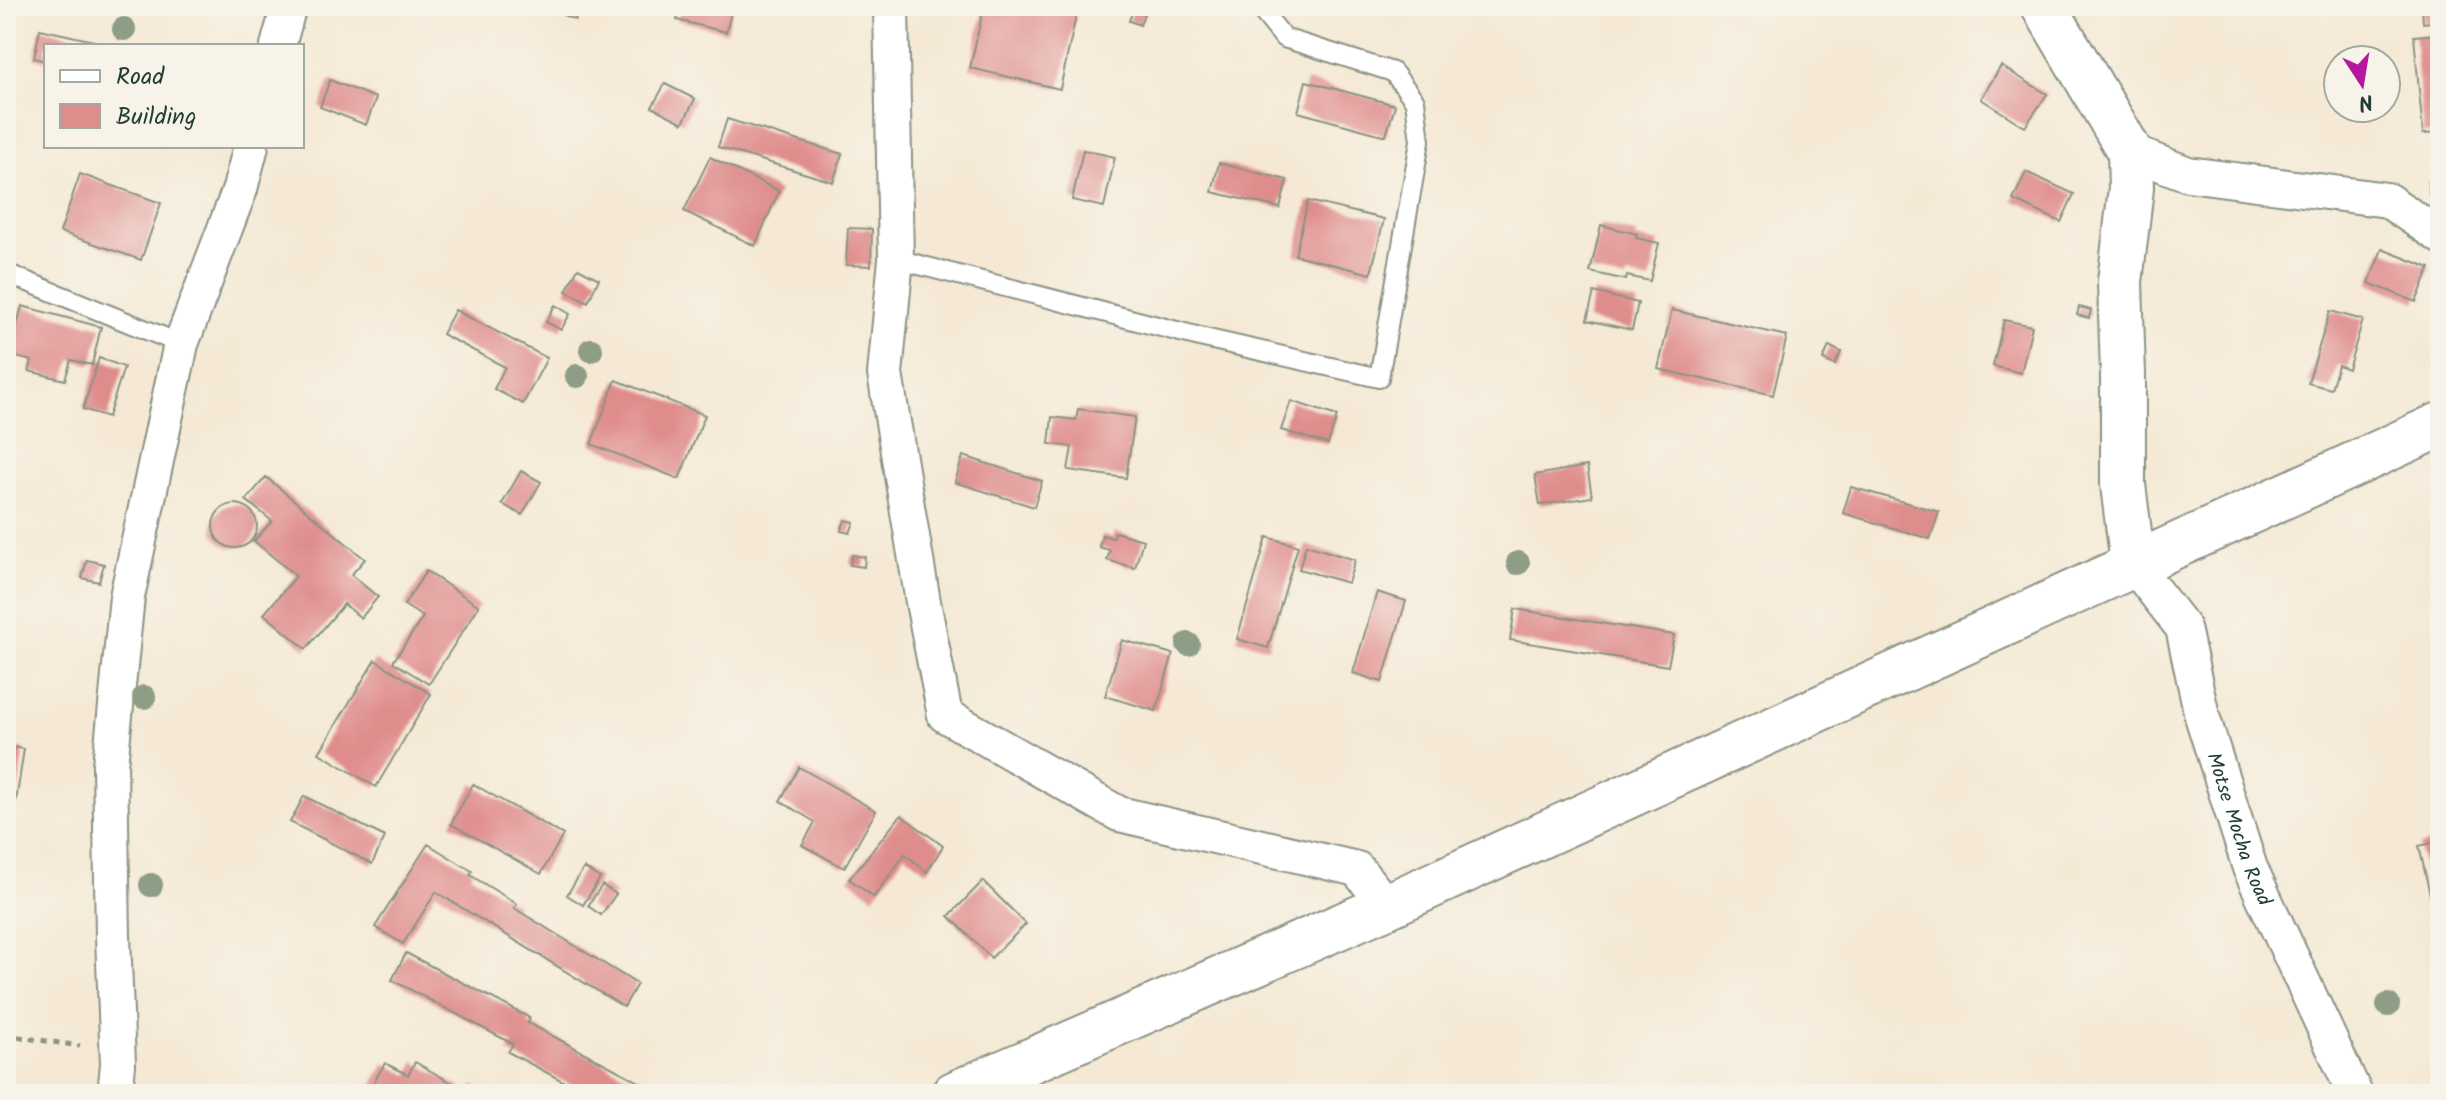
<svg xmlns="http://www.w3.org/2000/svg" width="2446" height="1100" viewBox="0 0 2446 1100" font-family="Kalam,sans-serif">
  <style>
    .building { fill: #df8c8c }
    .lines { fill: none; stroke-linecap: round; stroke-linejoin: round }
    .service-casing { stroke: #8a9384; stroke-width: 22 }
    .minor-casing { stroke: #8a9384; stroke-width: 38 }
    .tertiary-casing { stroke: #8a9384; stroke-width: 48 }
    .secondary-casing { stroke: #8a9384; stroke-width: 48 }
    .path { stroke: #8a9384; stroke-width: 5; stroke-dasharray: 6 6; stroke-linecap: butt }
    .service { stroke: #fff; stroke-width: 18 }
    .minor { stroke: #fff; stroke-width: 34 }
    .tertiary { stroke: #fff; stroke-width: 44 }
    .secondary { stroke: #fff; stroke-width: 44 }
    .tree { fill: #8e9d86 }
    .labels { text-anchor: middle; stroke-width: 8; stroke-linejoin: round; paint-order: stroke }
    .street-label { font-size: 20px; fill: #1f3d34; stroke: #f7f3e8 }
  </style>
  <rect width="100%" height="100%" fill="#f7f3e8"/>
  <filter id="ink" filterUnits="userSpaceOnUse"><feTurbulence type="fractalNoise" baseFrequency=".0125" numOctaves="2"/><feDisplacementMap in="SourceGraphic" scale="16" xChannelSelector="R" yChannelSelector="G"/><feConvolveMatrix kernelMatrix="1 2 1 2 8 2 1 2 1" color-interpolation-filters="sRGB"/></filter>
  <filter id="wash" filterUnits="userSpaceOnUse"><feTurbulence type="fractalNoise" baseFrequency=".006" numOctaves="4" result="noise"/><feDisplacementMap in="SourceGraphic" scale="32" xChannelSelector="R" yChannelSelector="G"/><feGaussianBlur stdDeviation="1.8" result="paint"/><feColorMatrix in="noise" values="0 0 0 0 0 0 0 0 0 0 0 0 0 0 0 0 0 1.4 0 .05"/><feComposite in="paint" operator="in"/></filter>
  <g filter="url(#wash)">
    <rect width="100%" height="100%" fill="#f5e9d5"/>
    <g id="blocks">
      <path class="building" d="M542 6H581L575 20Z
        M681 6H733L726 32 677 20Z
        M984 6H1030L1076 16 1060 89 970 68Z
        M2422 6H2440V21L2423 23Z
        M1134 7 1145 11 1140 25 1129 21Z
        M40 29 94 41 93 46H46V61L34 58Z
        M2440 34V133L2423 134 2414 36Z
        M2001 66 2047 94 2025 127 1981 99Z
        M330 80 376 98 366 125 320 107Z
        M1306 81 1395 105 1386 136 1298 112Z
        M665 84 695 99 683 123 652 107Z
        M727 119 842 154 833 182 718 147Z
        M1083 150 1115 157 1104 207 1072 200Z
        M710 157 779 191 755 246 684 211Z
        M1219 163 1287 180 1280 208 1212 192Z
        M2026 172 2074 194 2061 222 2013 200Z
        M80 174 161 203 141 260 60 232Z
        M2437 180V196H2429V181Z
        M1308 201 1384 219 1371 274 1295 255Z
        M1601 225 1637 234 1636 238 1659 243 1650 281 1627 276 1626 280 1590 272Z
        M848 228 872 229 871 266 846 265Z
        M2382 249 2430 268 2416 302 2369 283Z
        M578 268 599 279 588 302 566 291Z
        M1594 292 1638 303 1632 330 1587 320Z
        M555 305 570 314 561 330 546 322Z
        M22 306 101 327 92 365 71 360 65 380 29 371 32 361 9 355Z
        M2079 307 2091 310 2089 318 2077 315Z
        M455 310 547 358 523 404 494 389 505 367 442 334Z
        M1672 310 1787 336 1773 395 1658 369Z
        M2330 311 2363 320 2348 369 2338 365 2331 389 2308 383Z
        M2004 320 2032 326 2021 373 1993 366Z
        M1829 346 1841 352 1835 365 1823 360Z
        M99 358 124 367 108 417 83 409Z
        M616 380 705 415 679 479 591 444Z
        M1291 401 1337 416 1328 444 1281 430Z
        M1078 409 1135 417 1126 478 1068 470 1072 447 1049 444 1052 417 1076 420Z
        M963 456 1042 481 1034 507 955 482Z
        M1587 466 1592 497 1540 505 1535 475Z
        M521 471 541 482 522 515 502 504Z
        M266 477 365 559 351 575 378 597 361 618 344 604 306 649 264 614 296 576 254 541 272 521 246 500Z
        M1851 487 1939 512 1930 539 1843 513Z
        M213 526a22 22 0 1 1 44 0a22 22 0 1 1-44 0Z
        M845 520 854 522 850 533 841 531Z
        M1115 532 1143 540 1135 568 1107 560 1110 550 1099 547 1102 535 1113 538Z
        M1267 537 1298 546 1268 648 1237 639Z
        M1306 545 1355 560 1348 583 1299 569Z
        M852 555 865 557 864 567 850 565Z
        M87 560 104 564 99 582 82 578Z
        M426 571 479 606 429 684 393 662 423 617 404 605Z
        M1377 592 1406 601 1382 682 1353 673Z
        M1515 609 1674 635 1668 666 1510 640Z
        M1122 640 1173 654 1156 711 1105 696Z
        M375 660 431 694 376 787 319 753Z
        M6 746 24 749 16 802 6 801Z
        M799 767 876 811 844 868 802 845 815 822 780 801Z
        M473 784 563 835 541 874 451 824Z
        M304 796 385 837 372 864 290 822Z
        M901 815 943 846 927 872 905 854 874 897 849 879Z
        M2440 841V897L2431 899 2419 846Z
        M428 844 472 871 470 875 517 904 514 908 637 984 624 1007 436 892 403 944 375 927Z
        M584 868 600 878 583 905 567 895Z
        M983 881 1026 924 991 958 949 916Z
        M602 885 616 894 601 915 588 906Z
        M406 953 530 1018 528 1023 662 1094H587L508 1052 513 1044 392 980Z
        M415 1062 470 1093 474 1085 490 1094H367L385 1063 408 1075Z
        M2440 1074V1094H2435L2430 1078Z"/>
    </g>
  </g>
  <g filter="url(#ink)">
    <use href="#blocks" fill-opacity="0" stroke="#8a9384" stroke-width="2"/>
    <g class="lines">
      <defs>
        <path id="service" d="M896 259 1204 338 1379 378 1420 141 1415 101 1393 72 1284 38 1258 6
          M6 273 181 344"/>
        <g id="minor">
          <path d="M891 6 896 259 885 374 923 602 945 715 1119 814 1357 869 1387 906"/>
          <path d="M278 46 289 6"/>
          <path d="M2130 152 2188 174 2387 200 2440 236"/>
          <path id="s1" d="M2133 564 2183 628 2202 716 2250 868 2355 1094"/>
          <path d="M115 1094 118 1064 113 936 110 765 127 597 181 344 240 189 251 146"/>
        </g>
        <path id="tertiary" d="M2044 6 2130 152 2131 188 2120 282 2123 375V485L2133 564"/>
        <path id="secondary" d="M954 1094 1387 906 2440 425"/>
      </defs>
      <use href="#service" class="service-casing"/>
      <use href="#minor" class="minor-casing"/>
      <use href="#tertiary" class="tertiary-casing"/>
      <use href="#secondary" class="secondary-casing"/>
      <path class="path" d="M6 1035 80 1046"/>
      <use href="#service" class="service"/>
      <use href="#minor" class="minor"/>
      <use href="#tertiary" class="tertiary"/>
      <use href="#secondary" class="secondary"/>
    </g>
    <g class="tree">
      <circle cx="124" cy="29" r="12"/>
      <circle cx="591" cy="350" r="12"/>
      <circle cx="577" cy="376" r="12"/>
      <circle cx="1518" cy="563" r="12"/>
      <circle cx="1188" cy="644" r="12"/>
      <circle cx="144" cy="697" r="12"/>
      <circle cx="151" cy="885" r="12"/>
      <circle cx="2388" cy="1005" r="12"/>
    </g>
  </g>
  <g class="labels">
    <g class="street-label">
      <text dy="7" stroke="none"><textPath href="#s1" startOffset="290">Motse Mocha Road</textPath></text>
    </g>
  </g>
  <rect width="2446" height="1100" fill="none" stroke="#f7f3e8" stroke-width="32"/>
  <rect x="44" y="44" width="260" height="104" fill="#f7f3e8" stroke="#a1aaa0" stroke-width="2"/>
  <rect x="60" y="70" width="40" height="12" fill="#ffffff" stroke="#a1aaa0" stroke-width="2"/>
  <text x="116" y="84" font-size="24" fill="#1f3d34">Road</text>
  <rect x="60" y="104" width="40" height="24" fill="#df8c8c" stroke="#a1aaa0" stroke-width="2"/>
  <text x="116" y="124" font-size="24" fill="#1f3d34">Building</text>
  <g transform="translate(2362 84) rotate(168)"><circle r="38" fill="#f7f3e8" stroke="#a1aaa0" stroke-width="2"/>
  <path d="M0-6L14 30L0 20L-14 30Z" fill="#b5179e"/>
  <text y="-12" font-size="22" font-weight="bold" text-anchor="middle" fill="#1f3d34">N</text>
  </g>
</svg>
